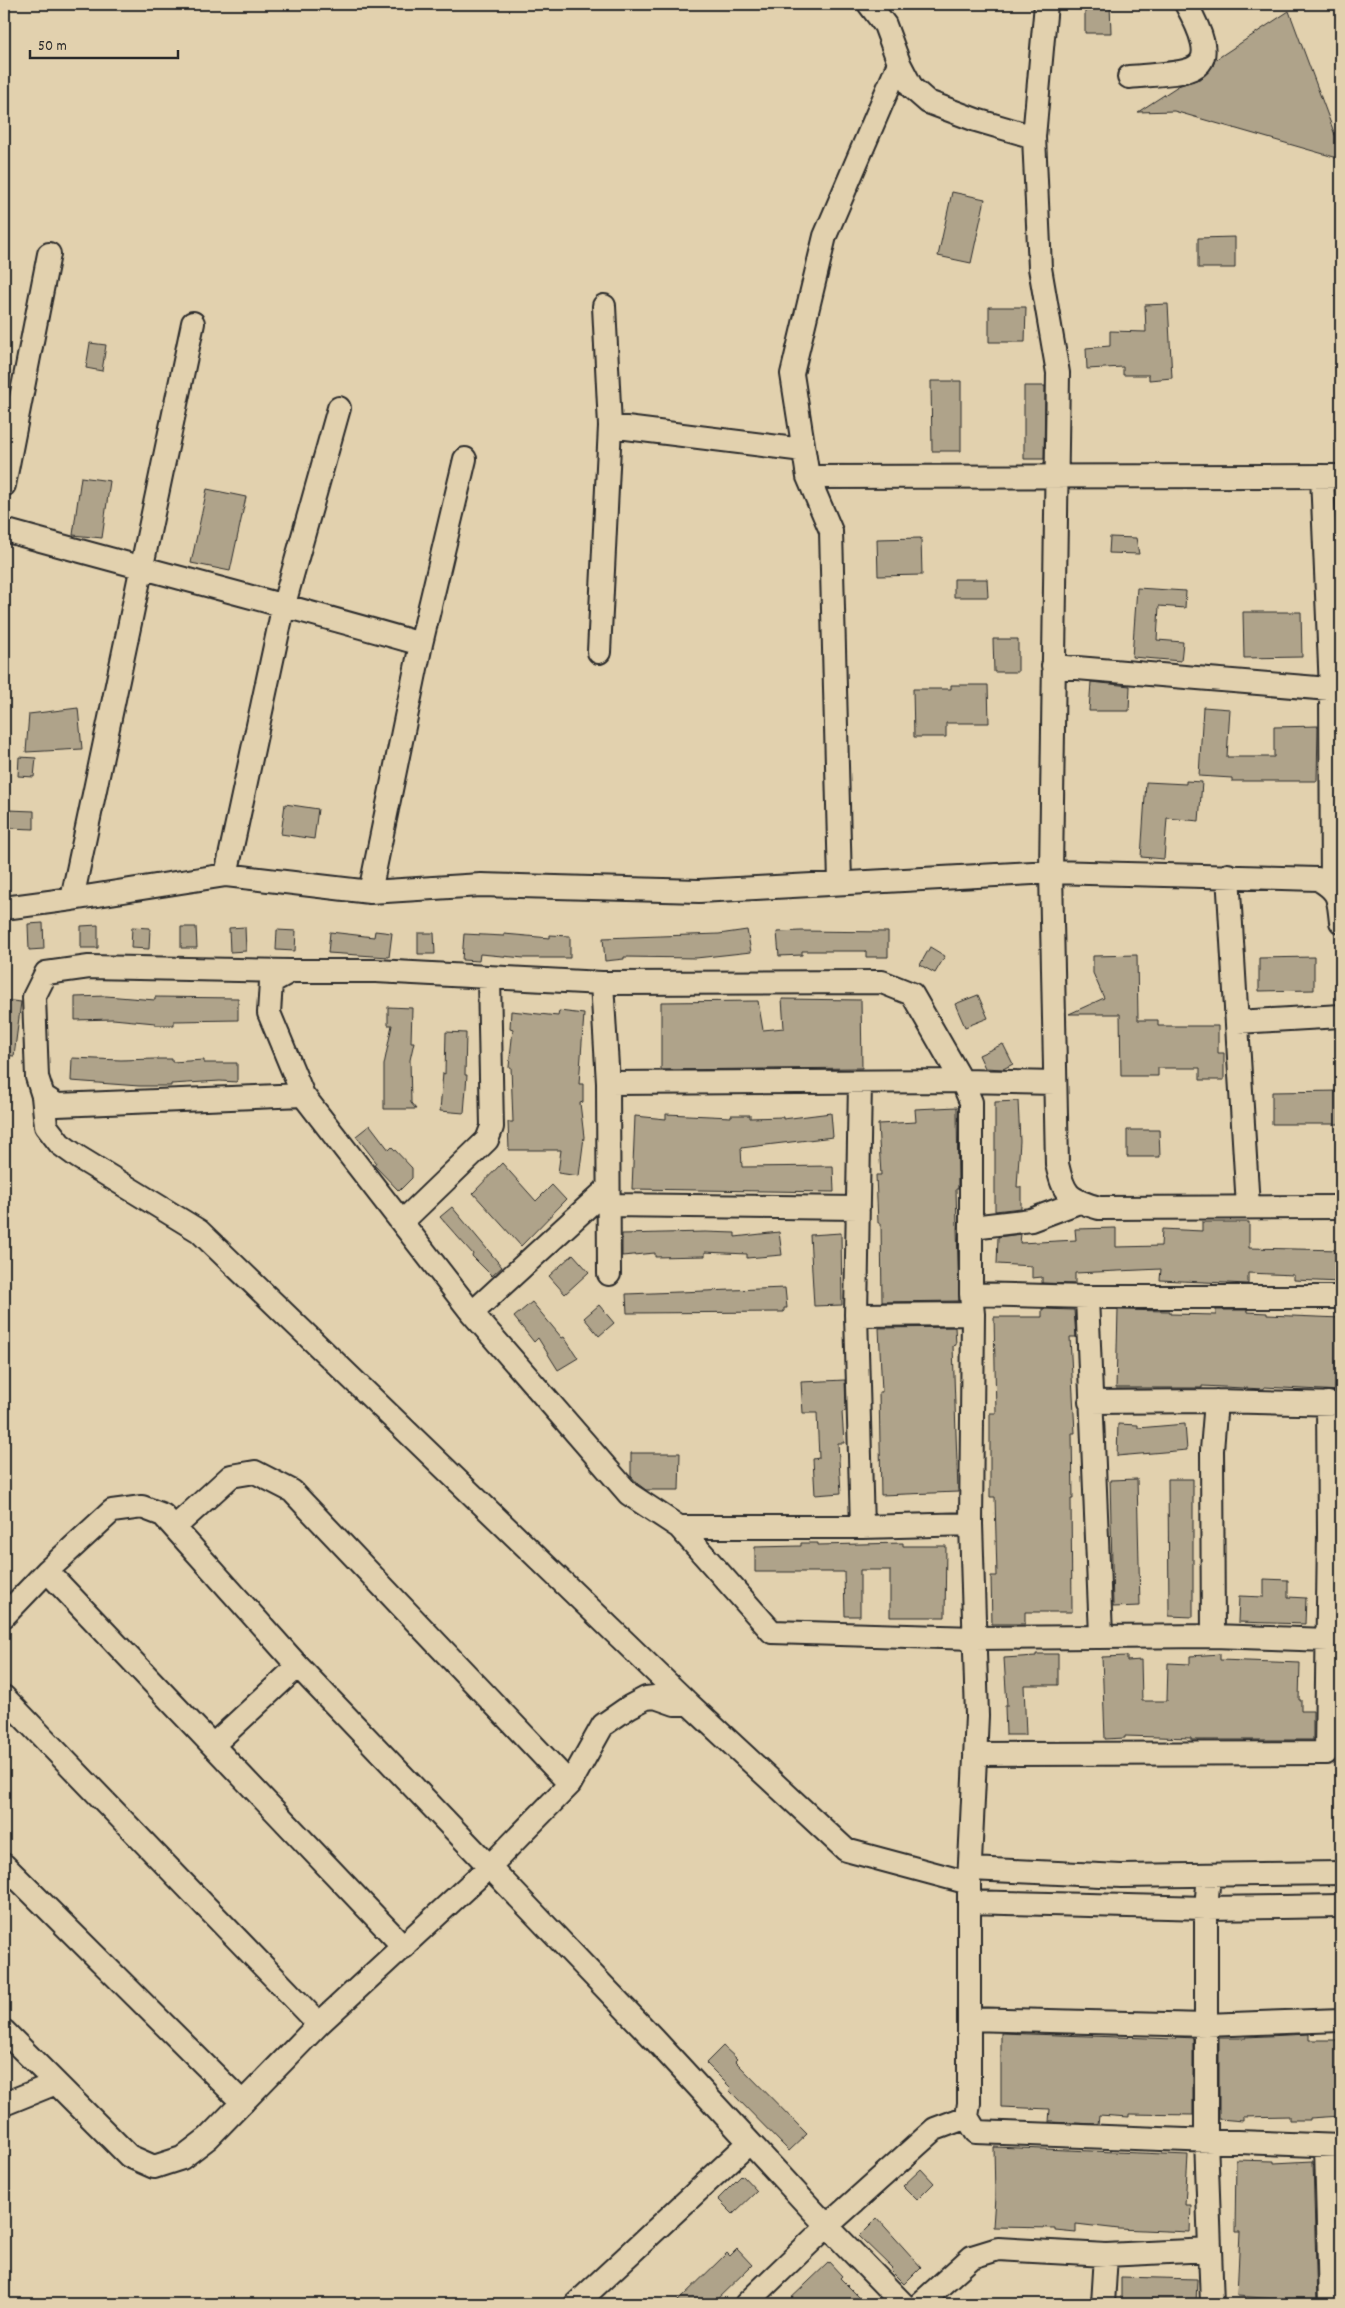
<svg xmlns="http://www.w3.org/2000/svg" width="1345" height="2308" viewBox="0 0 1345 2308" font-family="Dekko,sans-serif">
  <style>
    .building { fill: #afa38a; stroke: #2b2b2b }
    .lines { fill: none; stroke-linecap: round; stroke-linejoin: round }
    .street-casing { stroke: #2b2b2b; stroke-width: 26 }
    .street { stroke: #e2d1ae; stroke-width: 22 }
  </style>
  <rect width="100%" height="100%" fill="#e2d1ae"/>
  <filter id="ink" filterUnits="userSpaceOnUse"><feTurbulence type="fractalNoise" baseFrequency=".02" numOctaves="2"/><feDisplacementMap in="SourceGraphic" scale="10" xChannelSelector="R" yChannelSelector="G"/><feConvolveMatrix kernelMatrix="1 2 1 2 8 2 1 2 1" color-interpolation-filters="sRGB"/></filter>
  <g filter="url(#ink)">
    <path class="building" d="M1085 4H1110L1111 33H1085Z
      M1289 11 1341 151V159L1174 111 1138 112 1178 86 1202 78 1213 66 1215 60Z
      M952 192 985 199 971 263 938 256Z
      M1235 237V268H1198V238Z
      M1168 304 1172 378 1149 380V375H1123V367L1087 369 1086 348 1110 346V331L1146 332 1145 305Z
      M989 307H1026L1025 342H989Z
      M90 343 106 345 102 371 86 368Z
      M931 381H961V451H932Z
      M1024 386H1045L1044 459H1024Z
      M81 477 110 481 102 538 73 535Z
      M207 489 246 497 230 571 191 563Z
      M1110 537 1136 538 1139 554 1109 553Z
      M921 538 922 575 878 576 877 539Z
      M954 579H987L988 597H954Z
      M1137 588 1186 591 1185 608 1159 606 1157 640 1183 642 1181 661 1132 657Z
      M1243 612H1301L1302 657 1244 658Z
      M993 639H1018V672H994Z
      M1091 682 1130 686 1129 711H1089Z
      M951 685H988L989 723H946V737H914L913 689H951Z
      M1203 707 1230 709 1227 757H1274V727L1318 726 1317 781H1232V778L1199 776Z
      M78 708 82 749 26 752 29 714Z
      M19 757 36 758 34 777 18 776Z
      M1186 781 1202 782 1199 821 1167 818 1164 859 1141 857 1146 782 1186 784Z
      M285 804 318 809 314 839 281 834Z
      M8 810 34 811V829L8 828Z
      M43 923 44 949 29 950 28 924Z
      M98 925V948H81V926Z
      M132 927 150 928 149 949 131 948Z
      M181 927H196L197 948H181Z
      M245 927 246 951 230 952 229 928Z
      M277 930 296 931 295 951 276 950Z
      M747 930 751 952 696 958 624 957V959L605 961 603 938 719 934Z
      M375 931 392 933 389 957 328 953 330 932 374 937Z
      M801 931 888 932V957H866V951H802V955L779 956 777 932Z
      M418 933H434L435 954H418Z
      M464 934 504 936V934L550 938V935L570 936V958H524L480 954 479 961 462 960Z
      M930 947 945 956 935 973 920 965Z
      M1137 955 1138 1020H1158V1026H1218V1053H1224V1080H1200V1068H1158V1076H1121L1120 1014H1069L1104 998 1093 973V956Z
      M1314 957V990L1259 991V958Z
      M978 995 988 1018 965 1027 955 1004Z
      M106 996 155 1000V997L238 998V1020L174 1021V1025H155V1023L113 1019 75 1020V997Z
      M782 999 861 1000 862 1068 661 1070V1002L758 1001 763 1030 784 1028Z
      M4 1000 21 1002 14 1056 4 1055Z
      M388 1007 412 1008 411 1042H414L410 1060 411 1103 416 1109H384V1065L392 1025H388Z
      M511 1011 558 1016 559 1011 584 1014 579 1084H583V1102L580 1103 584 1137 579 1176 558 1173 561 1150H509L508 1122H513L511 1067H509L513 1029 510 1028Z
      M446 1032 466 1033 465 1075H467L464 1113 440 1111 443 1073 445 1074Z
      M1003 1044 1013 1064 1003 1069 985 1068 979 1055Z
      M72 1058 121 1060 155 1059H172V1062L204 1060V1063H237V1082L220 1081 171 1084V1086H139L71 1081Z
      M1341 1091V1124H1272V1092Z
      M1018 1101 1020 1141 1017 1187H1021V1208L995 1211V1102Z
      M957 1107 958 1189H956L959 1301 882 1302 881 1223H878L876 1175H881L878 1124 916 1122 915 1109Z
      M831 1113 833 1137 741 1148 742 1167 833 1166 834 1192 632 1189 635 1116 666 1119V1114L731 1117V1115H750V1118L783 1117V1119Z
      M370 1125 389 1150 392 1147 412 1168V1178L399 1191 374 1165 376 1162 356 1136Z
      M1127 1130H1159L1160 1157H1127Z
      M502 1163 536 1201 552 1185 566 1200 521 1246 473 1193Z
      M452 1207 502 1267 492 1276 472 1256 473 1254 440 1217Z
      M1202 1222H1249V1248L1341 1250V1282L1294 1280V1275L1248 1273V1284L1160 1280 1161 1269 1075 1273V1284L1042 1283V1277L1032 1278V1266L997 1264 998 1237 1021 1234 1020 1243 1076 1240 1075 1229 1116 1228V1247L1161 1246 1162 1229 1202 1231Z
      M705 1232 735 1233V1237L779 1232 782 1255 747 1258V1254L705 1252V1256L655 1257V1253L622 1256V1234Z
      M841 1233 842 1305 814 1306 810 1235Z
      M573 1254 589 1272 565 1294 549 1276Z
      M785 1288 787 1308H784V1312L627 1313 626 1294Z
      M532 1302 562 1338 564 1337 578 1358 558 1370 538 1338 534 1342 514 1317Z
      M599 1305 614 1323 599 1336 584 1318Z
      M1042 1309 1074 1310 1076 1337H1070L1075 1433H1072L1073 1499H1071L1072 1612H1025V1624H992L991 1576H997L995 1497H990V1413H996L994 1317H1042Z
      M1118 1310 1170 1311V1314L1216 1315V1310H1247V1312L1267 1313V1315L1341 1318V1391L1264 1387V1389L1202 1386V1388H1116Z
      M955 1327 956 1345 953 1346 958 1492 881 1495 879 1392H882L879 1328Z
      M845 1380 846 1411 842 1412 844 1443H838L841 1493 815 1495 813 1459 819 1458 817 1413H803L801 1382Z
      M1118 1424 1138 1425V1428L1185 1424 1187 1450 1117 1456Z
      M631 1453H680L679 1490H646L638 1484 631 1476Z
      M1137 1479 1140 1606 1113 1607 1110 1480Z
      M1168 1479H1193V1617L1169 1616Z
      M801 1543H818V1545L903 1543V1546H946L945 1617H890V1570H860V1616H845L844 1572H755V1547L801 1546Z
      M1264 1579 1288 1580V1597L1306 1598 1305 1624 1238 1622 1239 1596 1264 1597Z
      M1036 1654H1058V1685H1024L1026 1735H1006L1005 1706H1007L1004 1658 1036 1656Z
      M1220 1654V1660L1300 1663 1299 1700H1301V1711H1313V1740H1191V1738L1125 1736V1738L1105 1739 1102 1657 1127 1656V1661L1141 1660 1142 1701H1167L1168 1663 1190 1664V1656Z
      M1001 2033 1176 2039 1177 2037 1193 2038V2115L1129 2114V2117L1099 2115 1098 2124 1049 2122 1050 2109 1001 2107Z
      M1309 2034V2040H1341V2069H1339L1341 2116 1310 2118V2120H1289V2116L1243 2117V2121L1219 2119V2038H1246V2037Z
      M723 2046 737 2059 735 2061 807 2134 789 2151 729 2090 731 2088 706 2063Z
      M994 2147 1188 2155 1185 2205H1191L1190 2232 1119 2229 1076 2224V2232L1055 2230V2228L993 2227 995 2197Z
      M1236 2160 1274 2161V2163L1313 2161 1317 2304H1276V2299L1237 2296 1240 2232H1235Z
      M921 2169 934 2183 917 2200 903 2186Z
      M742 2175 757 2191 733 2214 718 2199Z
      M877 2218 921 2267 904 2284 890 2270 892 2268 859 2236Z
      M737 2249 752 2265 712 2304H675L727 2253 730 2256Z
      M829 2262 842 2276 840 2278 866 2304H785Z
      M1121 2277 1197 2279 1196 2304H1121Z"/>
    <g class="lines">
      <defs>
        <path id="street" d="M869 4 885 25 899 63 912 88 928 102 976 120 1034 137
          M1046 4 1034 137 1040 268 1058 373 1051 872 1057 1164C1064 1195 1068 1199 1099 1208L1341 1207
          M1129 77C1192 71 1227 78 1186 4
          M610 426 803 450
          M1322 476 1331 690 1332 887
          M808 477 1341 476
          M4 485 49 254
          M4 530C143 569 283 604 421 644
          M599 652 610 426 604 306
          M1053 666 1341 690
          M226 875 284 604 339 408
          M1228 875 1248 1207
          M840 883 831 531 808 477 792 374 825 236 899 63
          M370 892 421 644 465 459
          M72 899 193 323
          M4 908 72 899 226 875 370 892 481 885 699 891 1051 872 1318 879C1340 892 1338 898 1341 922
          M290 971 89 967 46 973 34 997 37 1077 43 1096 57 1105 303 1095
          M602 983 608 1083 609 1274
          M1237 1022 1341 1016
          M860 1082 856 1315 862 1527
          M608 1083 962 1081 1055 1083
          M43 1096 46 1126 60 1144 78 1157 199 1231 689 1704
          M609 1205 858 1208
          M402 1222 487 1140 492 1127 489 977
          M972 1227 1031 1220 1079 1202
          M971 1294 1087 1297H1341
          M1087 1297 1101 1635
          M472 1313 608 1188
          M856 1315 973 1314
          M1090 1402 1216 1401 1341 1404
          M175 1527 231 1476 255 1472 292 1491 570 1784
          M679 1527 772 1632 975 1638 1213 1636 1328 1640
          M47 1571 404 1947
          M4 1616 47 1571 112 1511 142 1507 163 1515 298 1666 655 2040 827 2226 903 2304
          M1213 1636 1212 1450 1216 1401
          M4 1697 319 2024
          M213 1745 298 1666
          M975 1754 1326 1753 1329 1532 1328 1403
          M4 1865 242 2102
          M970 1869 1121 1876 1341 1873
          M1209 1875 1206 1908V2139L1212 2304
          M969 1883 977 1716 971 1524 973 1314 971 1294V1102L962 1081 912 994 882 982 602 983 376 971H291L271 982 269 1013 303 1095 472 1313 629 1494 679 1527H862L971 1524
          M969 1902 1206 1908 1341 1906
          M969 2019 1206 2025 1341 2020
          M4 2031 129 2156 154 2167 182 2158 208 2138 319 2024 490 1866 570 1784 603 1725 629 1707 646 1698 655 1697 675 1704H689L846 1850 969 1883V2103L967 2117 976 2132 1341 2146
          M4 2104 56 2083
          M1326 2146 1330 2304
          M576 2304 749 2143
          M746 2304 827 2226 935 2129 967 2117
          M920 2304 972 2257 998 2249 1106 2255
          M1103 2304 1106 2255 1210 2250"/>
      </defs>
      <use href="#street" class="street-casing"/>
      <use href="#street" class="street"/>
    </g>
  </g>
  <rect width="1345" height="2308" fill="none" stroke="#e2d1ae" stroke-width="20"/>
  <rect x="10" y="10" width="1325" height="2288" fill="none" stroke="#2b2b2b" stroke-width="2" filter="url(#ink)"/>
  <path d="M30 50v8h148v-8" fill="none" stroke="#2b2b2b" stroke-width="2.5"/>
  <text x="38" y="50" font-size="15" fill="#2b2b2b" stroke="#e2d1ae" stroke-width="4" paint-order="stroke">50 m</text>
</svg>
